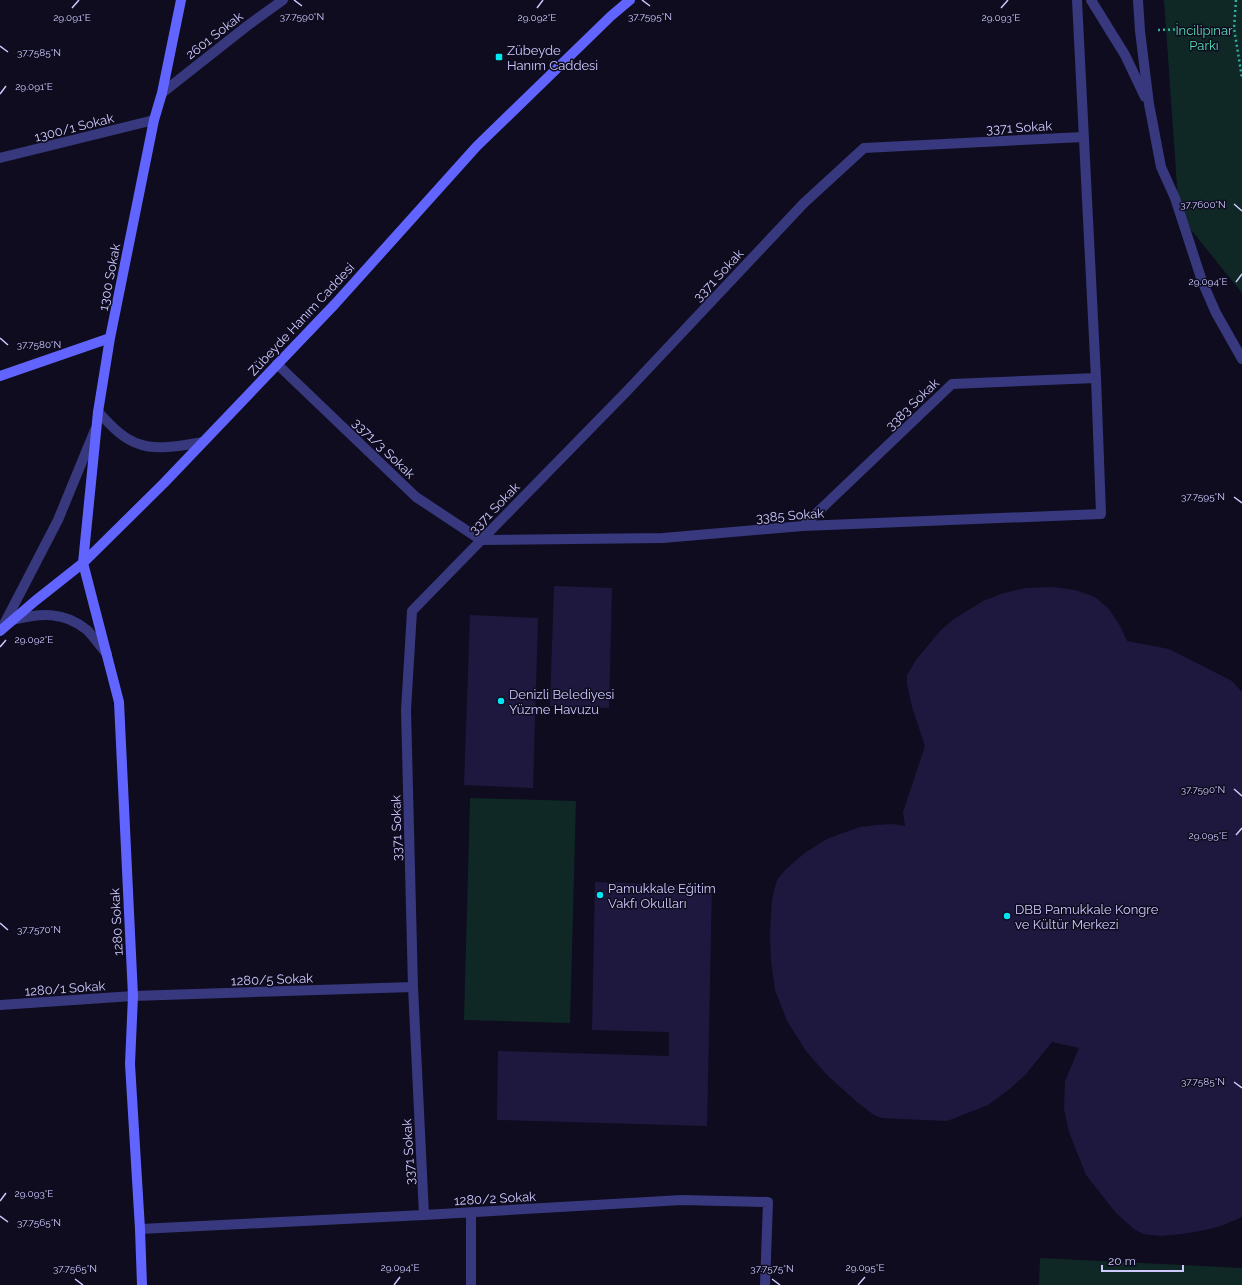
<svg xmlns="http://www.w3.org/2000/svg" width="1242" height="1285" viewBox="0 0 1242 1285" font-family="Raleway,sans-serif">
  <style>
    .green { fill: #0f2826 }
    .building { fill: #1e183f }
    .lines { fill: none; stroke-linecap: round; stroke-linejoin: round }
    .path { stroke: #2dafa1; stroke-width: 2.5; stroke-dasharray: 2 3; stroke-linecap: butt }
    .street { stroke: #37387d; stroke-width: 10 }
    .secondary { stroke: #6164fe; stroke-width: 10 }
    .ticks { fill: none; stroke: #cdc9ff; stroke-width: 1.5 }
    .poi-dot { fill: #01e6f3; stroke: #0e0c1e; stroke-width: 1.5 }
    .labels { text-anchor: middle; stroke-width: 3; stroke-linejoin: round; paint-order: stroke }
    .park-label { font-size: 13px; fill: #56deb6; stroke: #0e0c1e }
    .street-label { font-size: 13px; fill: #cdc9ff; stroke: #0e0c1e }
    .poi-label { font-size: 13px; fill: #cdc9ff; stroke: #0e0c1e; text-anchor: start }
    .ticks-label { font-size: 10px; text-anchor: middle; fill: #cdc9ff; stroke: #0e0c1e; stroke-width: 3; stroke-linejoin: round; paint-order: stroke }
  </style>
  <rect width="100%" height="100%" fill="#0e0c1e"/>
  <path class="green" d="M1164 0H1242V293L1179 215Z
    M470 798 576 801 570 1023 464 1020Z
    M1040 1258 1242 1268V1285H1039Z"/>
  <path class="building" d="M554 586 612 588 609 708 550 706Z
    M1053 587 1075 590 1095 597 1109 609 1120 626 1127 641 1169 649 1232 681 1242 692V1217L1221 1226 1205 1230 1182 1234 1160 1236 1143 1234 1134 1229 1116 1213 1086 1175 1069 1132 1064 1109 1065 1081 1079 1048 1052 1042 1026 1074 1011 1088 988 1105 947 1121 882 1118 874 1115 857 1102 828 1076 806 1051 787 1021 775 990 771 961 770 934 772 899 777 880 786 869 806 852 827 839 840 834 860 827 877 825 892 824 905 826 903 812 925 746 912 707 907 684V675L916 660 940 631 954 619 983 601 1004 593 1026 588Z
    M470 615 538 618 533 788 464 785Z
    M595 882 712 886 707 1126 497 1120 498 1051 669 1056V1032L592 1030Z"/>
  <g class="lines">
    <path class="path" d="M1236 0 1234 28 1242 78
      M1158 30 1234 28"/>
    <path class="street" d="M1091 0 1125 55 1145 97
      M1138 0 1140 31 1149 104 1161 167 1175 198 1202 281 1216 313 1242 359
      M162 93 247 26 283 0
      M0 158 154 120
      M277 364 416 497 481 540
      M98 412C110 424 122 439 139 444 157 451 185 445 203 442
      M803 526 952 384 1096 378
      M481 540 663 538 803 526 1101 514 1096 378 1077 0
      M13 620C40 613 64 611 87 630 94 637 100 646 107 654
      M1 630 58 520 95 430
      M0 1005 133 996 413 987
      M471 1213V1285
      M424 1215 413 987 406 710 412 611 627 391 804 203 864 148 1083 137
      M140 1229 424 1215 682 1200 768 1202 765 1285"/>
    <path class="secondary" d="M0 376 110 338
      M0 631 35 601 83 563 164 483 335 304 477 146 611 16 630 0
      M142 1285 140 1229 130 1064 133 996 119 702 83 563 98 412 110 338 154 120 162 93 181 0"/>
  </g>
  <path class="ticks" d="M294 0 302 6M642 0 650 6M72 8 79 0M537 8 543 0M1001 8 1008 0M0 46 8 52M0 94 6 86M1234 204 1242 211M1236 282 1242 274M0 338 8 345M1234 497 1242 503M0 647 6 640M1234 789 1242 796M1236 835 1242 828M0 923 8 930M1234 1082 1242 1088M0 1201 6 1193M0 1216 8 1222M75 1279 83 1285M772 1279 780 1285M394 1285 400 1277M858 1285 865 1277"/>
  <g class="poi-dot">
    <rect x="495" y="53" width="8" height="8" rx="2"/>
    <circle cx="501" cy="701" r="4"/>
    <circle cx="600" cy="895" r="4"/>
    <circle cx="1007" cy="916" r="4"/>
  </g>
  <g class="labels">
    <g class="park-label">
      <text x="1204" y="35">İncilipınar<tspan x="1204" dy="15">Parkı</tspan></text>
    </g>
    <g class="street-label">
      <text transform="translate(214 35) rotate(-38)" y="5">2601 Sokak</text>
      <text transform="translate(74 127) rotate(-14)" y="5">1300/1 Sokak</text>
      <text transform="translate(1019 127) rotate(-3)" y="5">3371 Sokak</text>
      <text transform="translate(718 275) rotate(-47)" y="5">3371 Sokak</text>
      <text transform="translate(109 277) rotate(-79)" y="5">1300 Sokak</text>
      <text transform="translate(301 319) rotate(-47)" y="5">Zübeyde Hanım Caddesi</text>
      <text transform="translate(912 404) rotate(-44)" y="5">3383 Sokak</text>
      <text transform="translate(384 448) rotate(44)" y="5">3371/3 Sokak</text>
      <text transform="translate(494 508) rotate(-46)" y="5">3371 Sokak</text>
      <text transform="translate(790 515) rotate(-4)" y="5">3385 Sokak</text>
      <text transform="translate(396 828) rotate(-91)" y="5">3371 Sokak</text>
      <text transform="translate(116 922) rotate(-93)" y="5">1280 Sokak</text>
      <text transform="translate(272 979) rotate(-2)" y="5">1280/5 Sokak</text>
      <text transform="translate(65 988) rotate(-4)" y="5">1280/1 Sokak</text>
      <text transform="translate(408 1152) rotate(-93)" y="5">3371 Sokak</text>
      <text transform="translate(495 1198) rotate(-3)" y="5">1280/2 Sokak</text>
    </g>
    <g class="poi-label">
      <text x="507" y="55">Zübeyde<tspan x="507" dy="15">Hanım Caddesi</tspan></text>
      <text x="509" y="699">Denizli Belediyesi<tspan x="509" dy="15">Yüzme Havuzu</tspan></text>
      <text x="608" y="893">Pamukkale Eğitim<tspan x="608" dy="15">Vakfı Okulları</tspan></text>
      <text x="1015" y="914">DBB Pamukkale Kongre<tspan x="1015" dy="15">ve Kültür Merkezi</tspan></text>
    </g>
  </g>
  <g class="ticks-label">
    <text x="302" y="20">37.7590°N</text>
    <text x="650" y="20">37.7595°N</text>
    <text x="72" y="21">29.091°E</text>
    <text x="537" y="21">29.092°E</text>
    <text x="1001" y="21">29.093°E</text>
    <text x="39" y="56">37.7585°N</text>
    <text x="34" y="90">29.091°E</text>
    <text x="1203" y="208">37.7600°N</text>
    <text x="1208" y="285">29.094°E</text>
    <text x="39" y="348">37.7580°N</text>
    <text x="1203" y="500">37.7595°N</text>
    <text x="34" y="643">29.092°E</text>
    <text x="1203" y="793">37.7590°N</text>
    <text x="1208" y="839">29.095°E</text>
    <text x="39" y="933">37.7570°N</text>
    <text x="1203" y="1085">37.7585°N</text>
    <text x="34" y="1197">29.093°E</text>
    <text x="39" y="1226">37.7565°N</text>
    <text x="400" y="1271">29.094°E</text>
    <text x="865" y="1271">29.095°E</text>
    <text x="75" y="1272">37.7565°N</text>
    <text x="772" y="1272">37.7575°N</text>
  </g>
  <path d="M1102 1265v6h81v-6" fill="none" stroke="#cdc9ff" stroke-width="2"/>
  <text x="1108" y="1265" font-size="12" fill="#cdc9ff" stroke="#0e0c1e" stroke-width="3" paint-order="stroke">20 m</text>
</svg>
